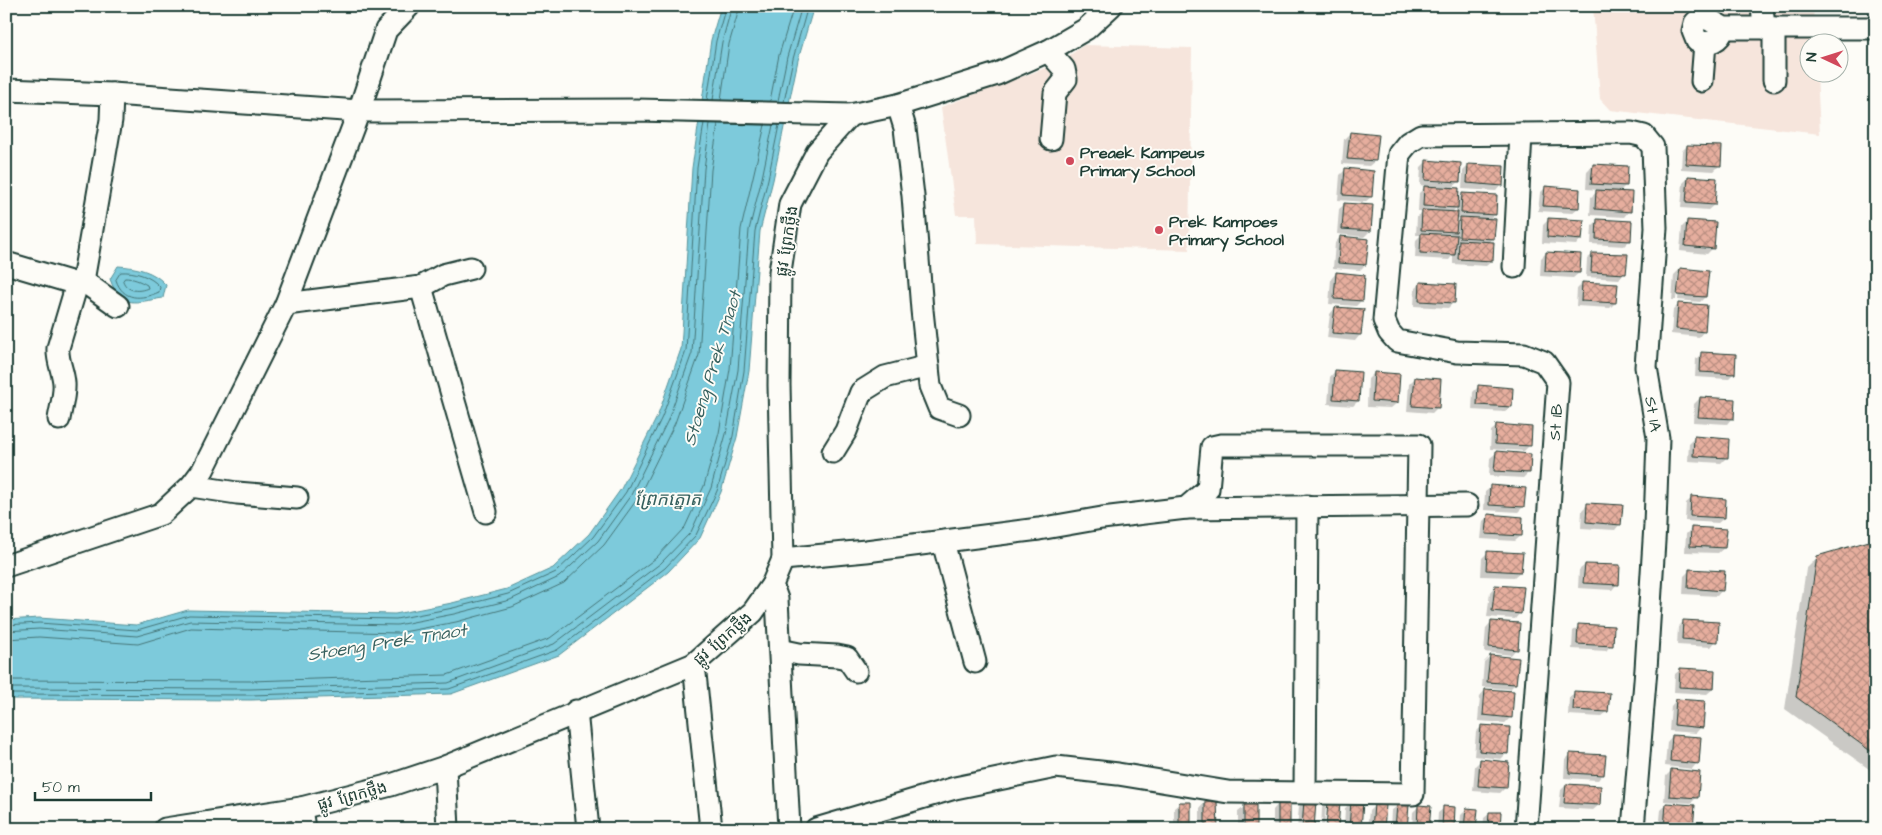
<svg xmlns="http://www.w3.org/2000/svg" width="1882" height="835" viewBox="0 0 1882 835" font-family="'Architects Daughter','Noto Sans Khmer',sans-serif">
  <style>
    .built { fill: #f6e5dc }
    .water { fill: #7dcadb; stroke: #579298 }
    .shadow { fill: #0003; fill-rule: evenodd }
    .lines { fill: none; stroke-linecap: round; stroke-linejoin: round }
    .shore { stroke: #457577; stroke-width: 1 }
    .building { fill: url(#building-cross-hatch); stroke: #1f3d34 }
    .minor-casing { stroke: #1f3d34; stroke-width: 25 }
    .minor { stroke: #fdfcf7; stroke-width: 21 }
    .poi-dot { fill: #d1495b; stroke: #fdfcf7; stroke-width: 2 }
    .labels { text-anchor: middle; stroke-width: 4; stroke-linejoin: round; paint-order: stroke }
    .poi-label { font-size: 16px; font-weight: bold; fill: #1f3d34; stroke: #fdfcf7; text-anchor: start }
    .street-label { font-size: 16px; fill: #1f3d34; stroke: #fdfcf7 }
    .water-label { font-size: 18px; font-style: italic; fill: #36605e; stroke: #fdfcf7 }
  </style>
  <defs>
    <pattern id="building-cross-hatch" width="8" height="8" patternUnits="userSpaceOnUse" patternTransform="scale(1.25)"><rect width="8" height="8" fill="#e6ae9e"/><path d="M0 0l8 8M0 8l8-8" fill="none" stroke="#ba8f82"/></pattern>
  </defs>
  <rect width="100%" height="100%" fill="#fdfcf7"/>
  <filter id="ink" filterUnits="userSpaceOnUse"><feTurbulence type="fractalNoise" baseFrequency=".02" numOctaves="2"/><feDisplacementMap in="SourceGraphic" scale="10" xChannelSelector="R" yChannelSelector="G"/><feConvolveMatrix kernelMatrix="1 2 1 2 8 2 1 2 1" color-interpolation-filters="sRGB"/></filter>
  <g filter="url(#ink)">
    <path class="built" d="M1593 6H1813L1815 42H1810V72L1817 73 1820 134 1610 110 1600 99Z
      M1084 45 1192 48 1189 250 977 244 976 215H956L941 107 1059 63Z"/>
    <path class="water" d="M721 6H814L798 60 773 180 760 231 749 371 737 437 721 492 700 538 668 572 559 655 451 694 251 700 6 699V620L39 618 136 625 188 610 395 614 452 603 507 589 553 568 589 534 621 489 658 415 681 349 692 168 711 40Z
      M118 266C136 267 154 271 166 285L163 298C135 302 121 310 110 279Z"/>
    <path class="shadow" d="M1350 133 1375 161 1369 166 1342 164 1344 139Z
      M1687 146 1720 165 1714 171 1681 169 1682 151Z
      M1426 162 1459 182 1451 189 1457 200 1462 195 1495 214 1489 220 1493 238 1489 243 1492 261 1486 266 1453 264V255L1449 260 1415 258 1416 240 1421 235H1416L1417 217 1423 211H1418L1419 193 1426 186 1420 185 1421 167ZM1456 208V213H1451ZM1456 218H1461L1456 224Z
      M1469 165 1501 185 1496 191 1462 189 1463 171Z
      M1593 165 1626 185 1618 193 1629 211 1624 217 1590 215 1591 197 1599 190 1586 189 1587 171Z
      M1346 169 1371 197 1365 202 1338 200 1340 175Z
      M1689 177 1714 205 1708 210 1681 208 1683 183Z
      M1545 188 1578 208 1572 213 1538 211 1540 193Z
      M1345 204 1370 231 1364 237 1337 234 1339 209Z
      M1549 219 1581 239 1576 245 1542 243 1543 225Z
      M1598 220 1630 240 1624 246 1591 244 1592 226Z
      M1688 221 1713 248 1707 254 1680 251 1682 227Z
      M1876 222V321L1873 225Z
      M1340 237 1365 265 1360 270 1333 268 1335 243Z
      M1546 253 1579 273 1573 278 1540 276 1541 258Z
      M1593 254 1625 273 1619 279 1586 277 1587 259Z
      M1680 269 1705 297 1700 302 1678 300 1680 274H1678L1676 300H1672L1674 275Z
      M1336 273 1361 301 1356 306 1329 304 1331 279Z
      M1421 283 1453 303 1448 308 1414 306 1415 288Z
      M1583 283 1615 303 1610 308 1576 306 1577 289Z
      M1679 304 1704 331 1699 337 1671 334 1673 310Z
      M1335 308 1360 335 1355 341 1327 338 1330 314Z
      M1702 353 1734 373 1728 379 1695 377 1696 359Z
      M1335 371 1358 401 1353 406 1328 404 1330 377Z
      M1374 373 1397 403 1391 408 1367 407 1368 379Z
      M1415 378 1437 408 1432 413 1407 411 1409 384Z
      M1478 387 1511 407 1505 412 1472 410 1473 392Z
      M1700 398 1732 418 1727 424 1693 422 1694 404Z
      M1497 426 1529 446 1524 451 1490 449 1491 431Z
      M1694 438 1727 457 1721 463 1688 461 1689 443Z
      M1496 453 1528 473 1523 478 1489 476 1490 458Z
      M1491 487 1523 507 1518 512 1484 510 1485 492Z
      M1692 498 1724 518 1718 523 1685 521 1686 503Z
      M1588 504 1620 524 1615 530 1581 528 1582 510Z
      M1488 516 1521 536 1515 541 1481 539 1483 521Z
      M1692 528 1724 548 1718 553 1685 552 1686 534Z
      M1876 540V774L1785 709 1806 569 1818 557Z
      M1488 552 1520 572 1514 577 1481 576 1482 558Z
      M1585 565 1617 584 1612 590 1578 588 1579 570Z
      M1690 570 1722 590 1717 596 1683 594 1684 576Z
      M1495 586 1520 613 1515 619 1487 617 1490 592Z
      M1684 621 1716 641 1711 647 1677 645 1678 627Z
      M1491 622 1516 649 1511 655 1484 652 1486 628Z
      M1579 626 1611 645 1606 651 1572 649 1573 631Z
      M1490 656 1515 684 1510 689 1482 687 1484 662Z
      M1681 669 1713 689 1707 694 1674 692 1675 674Z
      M1485 690 1511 717 1505 723 1478 721 1480 696Z
      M1575 692 1607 712 1601 717 1568 715 1569 698Z
      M1676 700 1701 727 1696 733 1669 731 1671 706Z
      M1482 726 1507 753 1501 759 1474 756 1476 732Z
      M1672 736 1697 763 1692 769 1665 766 1667 742Z
      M1571 754 1603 774 1598 780 1564 778 1565 760Z
      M1480 761 1505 788 1500 793 1473 791 1475 766Z
      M1671 771 1696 798 1691 803 1664 801 1666 776Z
      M1566 785 1599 805 1593 810 1559 808 1561 790Z
      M1304 801 1313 829H1297L1299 807Z
      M1205 802 1216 829H1200V808Z
      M1328 802V806H1326L1324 829H1321L1322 808Z
      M1180 803 1190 829H1174V808Z
      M1351 803 1359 829H1344L1345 808Z
      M1278 804 1289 829H1273V810Z
      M1667 804 1692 829H1659L1661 810Z
      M1374 806 1383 829H1367L1369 811Z
      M1397 806 1405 829H1390L1391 811Z
      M1419 806 1427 829H1412L1413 812Z
      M1244 807 1254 829H1238V812Z
      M1444 808 1453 829H1437L1438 813Z
      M1466 810 1475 829H1460L1461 815Z
      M1490 813 1499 829H1483L1484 818Z"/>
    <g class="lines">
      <path class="shore" d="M707 100 716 41 726 6
        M713 100 722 42 732 6
        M721 100 729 44 740 6
        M770 101 779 55 794 6
        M778 101 787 57 802 6
        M784 102 793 59 808 6
        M121 272C134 271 151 276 160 287L159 292C141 300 123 301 116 280Z
        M125 278C133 278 140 281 147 285L148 288C139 292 127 292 123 281Z
        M6 625 39 623 137 630 189 615 396 619 453 608 508 594 556 572 593 537 626 492 662 417 686 351 697 168 704 123
        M6 631 39 629 137 636 190 621 397 625 454 614 510 600 559 577 598 541 631 495 668 420 692 353 704 169 710 124
        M6 639 39 637 138 644 191 628 398 633 456 622 512 607 564 583 604 545 638 498 675 423 699 355 711 170 718 124
        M6 680 250 681 447 675 550 638 656 558 685 527 704 486 719 433 730 369 741 229 765 125
        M6 688 250 689 448 683 554 644 661 563 691 532 711 488 726 434 738 370 749 230 762 178 773 125
        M6 694 250 695 449 689 557 650 665 568 696 535 717 491 733 436 744 371 755 231 768 179 779 125"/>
    </g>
    <path class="building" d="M1350 132 1379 135 1376 161 1347 159Z
      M1687 145 1722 146 1721 166 1686 164Z
      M1426 160 1461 163 1460 182 1425 180Z
      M1468 164 1504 166 1503 186 1467 183Z
      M1593 164 1628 166 1627 186 1591 184Z
      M1345 168 1374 171 1372 197 1343 195Z
      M1688 176 1717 178 1715 205 1686 203Z
      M1424 186 1459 188 1458 208 1423 206Z
      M1545 186 1580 189 1579 208 1543 206Z
      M1596 190 1632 192 1631 212 1595 209Z
      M1462 193 1497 195 1496 215 1461 213Z
      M1344 203 1373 205 1371 231 1342 229Z
      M1422 210 1458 212 1456 232 1421 230Z
      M1460 217 1496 219 1494 239 1459 237Z
      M1548 218 1584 220 1582 240 1547 237Z
      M1597 219 1632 221 1631 241 1596 239Z
      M1687 220 1716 222 1714 249 1685 246Z
      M1421 233 1457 235 1455 255 1420 253Z
      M1340 236 1369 239 1366 265 1338 263Z
      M1459 240 1494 242 1493 261 1458 259Z
      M1546 252 1581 254 1580 273 1545 271Z
      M1592 253 1628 254 1626 274 1591 272Z
      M1680 268 1709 271 1706 297 1677 295Z
      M1336 272 1365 275 1363 301 1334 299Z
      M1420 282 1456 284 1455 303 1419 301Z
      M1582 282 1618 284 1616 303 1581 301Z
      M1678 303 1707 305 1705 332 1676 329Z
      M1335 307 1364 309 1361 335 1332 333Z
      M1701 352 1736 354 1735 374 1700 372Z
      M1335 370 1361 372 1359 401 1333 399Z
      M1374 372 1400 374 1398 403 1372 401Z
      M1415 377 1441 379 1439 408 1412 406Z
      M1478 385 1513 388 1512 407 1477 405Z
      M1700 397 1735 399 1734 419 1698 417Z
      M1496 424 1532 427 1531 446 1495 444Z
      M1694 436 1729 439 1728 458 1693 456Z
      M1496 451 1531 454 1530 473 1494 471Z
      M1490 485 1526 488 1524 507 1489 505Z
      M1691 496 1726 499 1725 518 1690 516Z
      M1587 503 1623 505 1621 525 1586 522Z
      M1488 514 1523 517 1522 536 1486 534Z
      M1691 527 1727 529 1725 548 1690 546Z
      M1876 539V755L1796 697 1817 556Z
      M1487 551 1523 553 1521 572 1486 570Z
      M1585 564 1620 565 1619 585 1583 583Z
      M1689 569 1725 571 1723 591 1688 588Z
      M1495 585 1524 587 1521 614 1492 611Z
      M1683 620 1719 622 1718 642 1682 639Z
      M1491 621 1520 623 1518 650 1489 647Z
      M1578 624 1614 626 1613 646 1577 644Z
      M1490 655 1519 658 1516 684 1487 682Z
      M1680 668 1715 670 1714 689 1679 687Z
      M1485 689 1514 691 1512 718 1483 715Z
      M1574 691 1610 693 1608 712 1573 710Z
      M1676 699 1705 701 1703 728 1674 725Z
      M1481 725 1510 727 1508 754 1479 751Z
      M1672 735 1701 737 1699 764 1670 761Z
      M1570 753 1606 755 1604 775 1569 773Z
      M1480 759 1509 762 1507 788 1478 786Z
      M1671 769 1700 772 1698 798 1669 796Z
      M1566 784 1601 786 1600 805 1564 803Z
      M1304 800 1316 801 1314 829H1302Z
      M1205 801H1217L1218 829H1205Z
      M1328 801 1340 802 1338 829H1326Z
      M1351 801 1363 802 1361 829H1349Z
      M1179 802H1191V829H1179Z
      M1290 802V829H1278V803Z
      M1666 803 1695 805 1693 829H1664Z
      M1374 804 1386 805 1384 829H1372Z
      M1397 804 1409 805 1407 829H1395Z
      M1244 805H1256V829H1244Z
      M1418 805 1431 806 1429 829H1417Z
      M1443 806 1455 807 1454 829H1442Z
      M1466 808 1478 809 1476 829H1464Z
      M1489 812H1501L1500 829H1488Z"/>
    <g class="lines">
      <defs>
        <g id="minor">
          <path d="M1762 6 1764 28"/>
          <path d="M1724 28C1720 41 1710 45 1697 41L1693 31 1695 23 1700 18H1706L1724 28H1876"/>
          <path d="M1048 51 1064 69 1066 79 1055 93 1051 139"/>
          <path d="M1774 80V28"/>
          <path d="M1702 81 1705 43"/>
          <path d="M6 90 112 94 359 111 637 110 850 115 898 105 997 74 1048 51 1086 29 1111 6"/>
          <path d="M898 105 905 128 913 196 922 310 930 386 939 408 959 415"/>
          <path d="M6 263 77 284"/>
          <path d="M1514 267 1521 134"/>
          <path d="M83 281 118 306"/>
          <path d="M421 287 486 512"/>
          <path d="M286 304 421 287 443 275 471 268"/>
          <path d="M59 419C61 407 65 394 64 383 63 370 57 361 58 348L77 284 83 281 111 120 112 94"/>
          <path d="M833 452 846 431 861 392 885 377 928 366"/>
          <path d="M191 486 237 493 297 498"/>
          <path d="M1186 508 1467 505"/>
          <path d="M943 542 975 662"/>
          <path d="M783 559 866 551 1039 529 1102 518 1186 508 1208 489 1212 447 1221 445H1419L1413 794 1228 792 1118 774 1056 767 955 788 816 829"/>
          <path d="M6 566 161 514 191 486 203 470 286 304 359 111 386 30 409 6"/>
          <path d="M772 585 777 599 789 829"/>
          <path d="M780 650 799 654 837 656 847 658 856 671"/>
          <path d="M694 664 711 829"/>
          <path d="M576 711 588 829"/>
          <path d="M445 767 448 829"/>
          <path d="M1305 792 1307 506"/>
          <path d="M301 808 304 829"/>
          <path d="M165 829 301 808 391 785 445 767 694 664 753 612 772 585 783 559 779 385 780 272 790 204 817 152 850 115"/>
          <path id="s1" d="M1526 829 1558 382 1544 362 1524 354 1457 352 1397 341 1389 332 1384 320 1399 154 1408 143 1421 135 1631 133 1644 136 1653 147 1656 228 1646 367 1658 438 1655 525 1646 669 1633 829"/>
        </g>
      </defs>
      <use href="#minor" class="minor-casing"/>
      <use href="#minor" class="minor"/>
    </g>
  </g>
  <g class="poi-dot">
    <circle cx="1070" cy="161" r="5"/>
    <circle cx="1159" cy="230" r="5"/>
  </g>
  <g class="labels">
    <g class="poi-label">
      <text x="1080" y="158">Preaek Kampeus<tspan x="1080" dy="18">Primary School</tspan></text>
      <text x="1169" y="227">Prek Kampoes<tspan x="1169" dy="18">Primary School</tspan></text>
    </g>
    <g class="street-label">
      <text transform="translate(786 241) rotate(-81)" y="6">ផ្លូវ ព្រែកថ្លឹង</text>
      <text dy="6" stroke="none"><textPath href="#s1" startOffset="1349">St 1A</textPath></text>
      <text dy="6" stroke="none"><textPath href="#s1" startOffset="408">St 1B</textPath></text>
      <text transform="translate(722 638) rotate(-41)" y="6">ផ្លូវ ព្រែកថ្លឹង</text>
      <text transform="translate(352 795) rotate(-15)" y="6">ផ្លូវ ព្រែកថ្លឹង</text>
    </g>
    <g class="water-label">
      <text transform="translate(712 368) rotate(-73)" y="6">Stoeng Prek Tnaot</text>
      <text x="668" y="505">ព្រែកត្នោត</text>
      <text transform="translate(387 642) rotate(-9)" y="6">Stoeng Prek Tnaot</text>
    </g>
  </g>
  <rect width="1882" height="835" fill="none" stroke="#fdfcf7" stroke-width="25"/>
  <rect x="12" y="12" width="1857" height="810" fill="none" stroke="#1f3d34" stroke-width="2" filter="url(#ink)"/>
  <g transform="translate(1824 58) rotate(274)"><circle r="24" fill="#fdfcf7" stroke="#a4b0a9"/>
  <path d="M0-4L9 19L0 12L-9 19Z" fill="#d1495b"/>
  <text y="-8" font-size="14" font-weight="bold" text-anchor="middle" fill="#1f3d34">N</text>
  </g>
  <path d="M35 792v8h116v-8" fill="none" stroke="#1f3d34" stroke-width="2.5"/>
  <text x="42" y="792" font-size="15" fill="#1f3d34" stroke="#fdfcf7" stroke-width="4" paint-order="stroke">50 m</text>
</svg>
